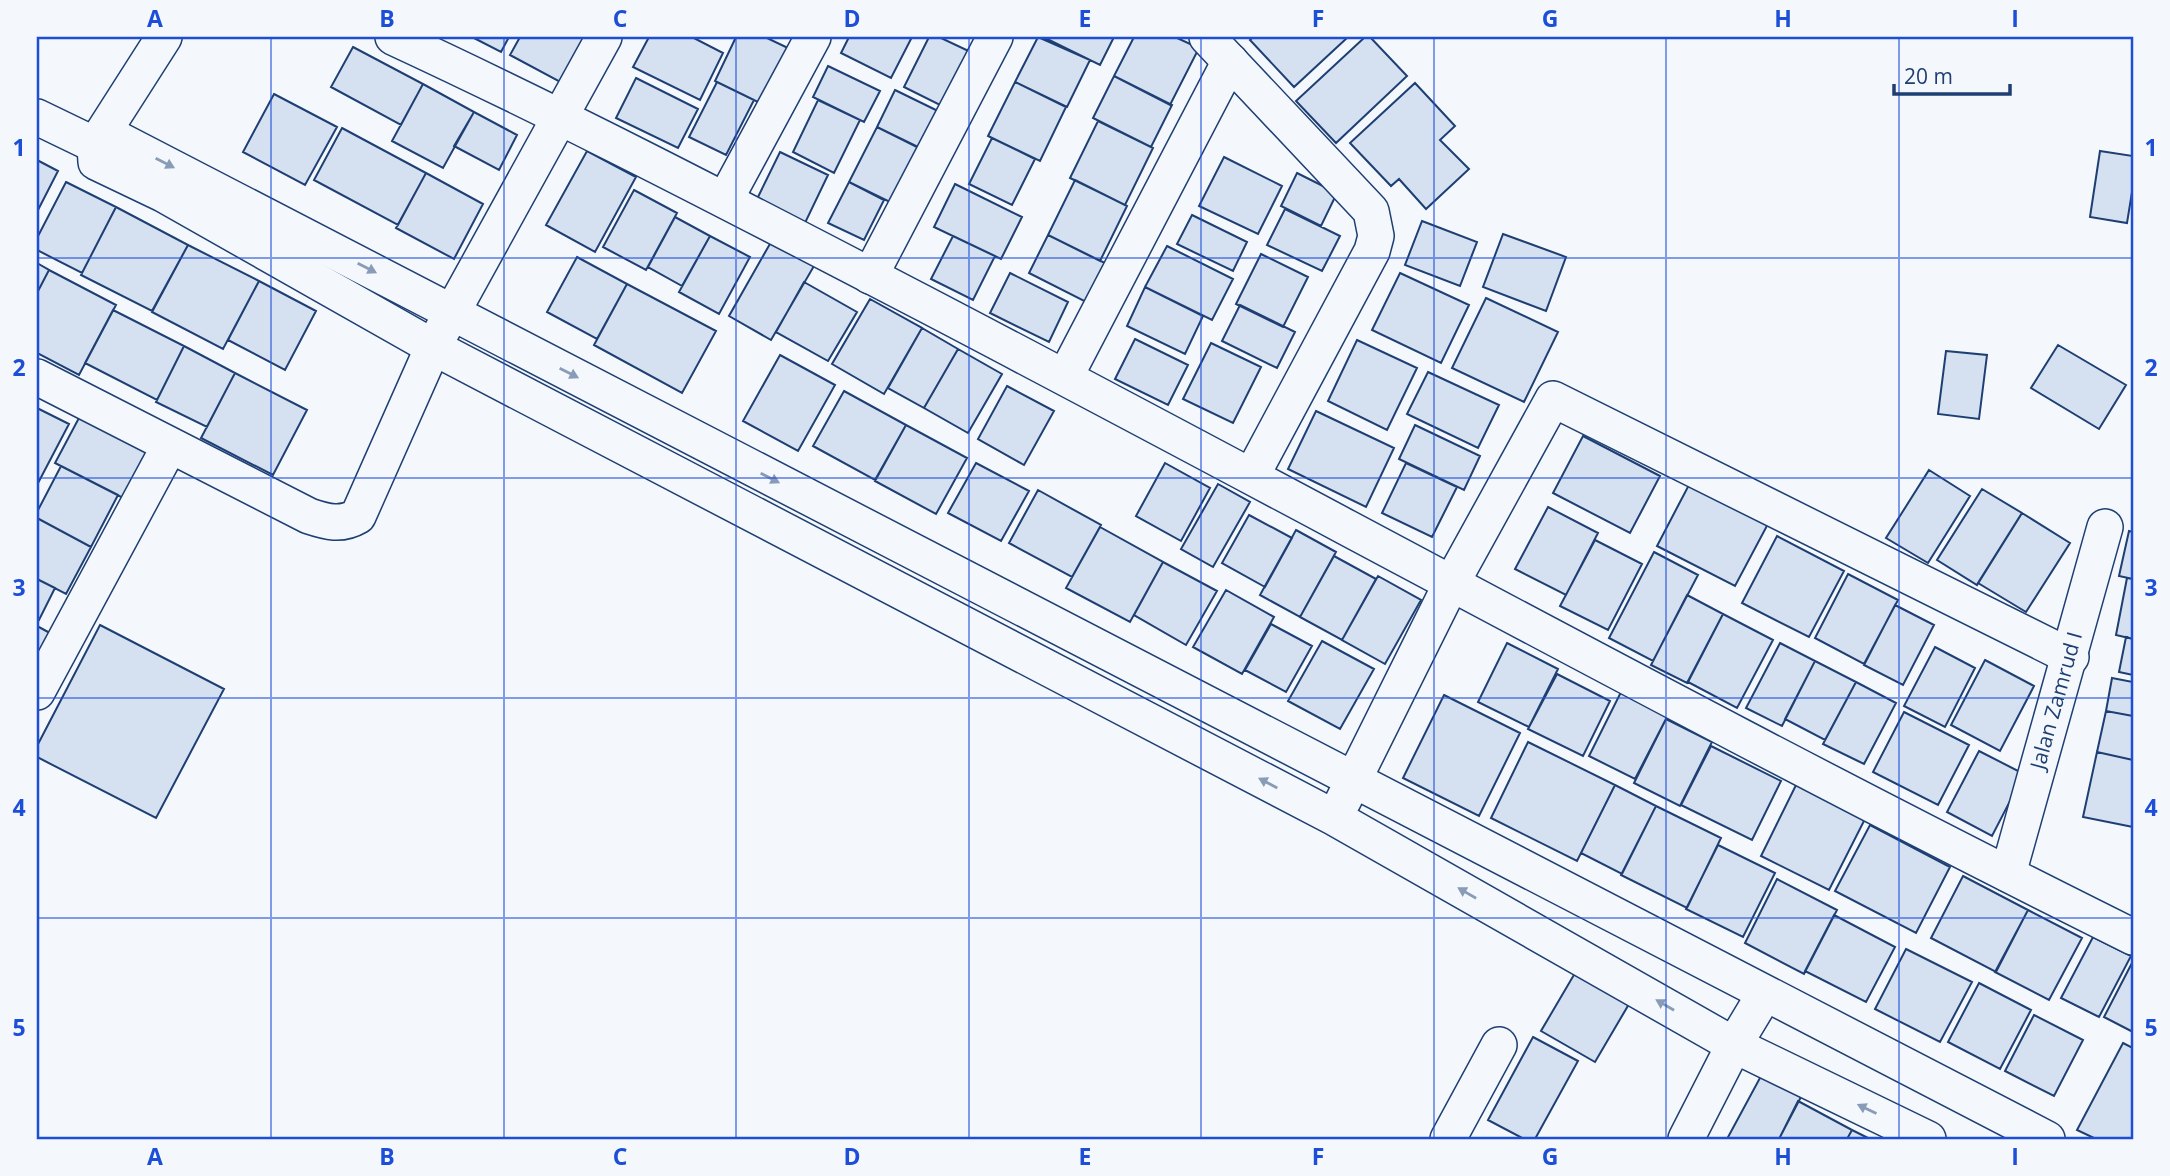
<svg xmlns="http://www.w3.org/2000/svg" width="2170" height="1176" viewBox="0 0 2170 1176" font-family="'Open Sans',sans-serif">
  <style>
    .building { fill: #d5e0f0; stroke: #1d3f73; stroke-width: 2 }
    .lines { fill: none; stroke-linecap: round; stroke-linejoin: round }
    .street-casing { stroke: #1d3f73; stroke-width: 38 }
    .street { stroke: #f4f7fb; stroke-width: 35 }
    .oneway { fill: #889bb7 }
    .grid { fill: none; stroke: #1d4ed8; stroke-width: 2; stroke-opacity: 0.55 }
    .labels { text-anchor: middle; stroke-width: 5; stroke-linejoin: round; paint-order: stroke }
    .street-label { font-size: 21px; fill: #1d3f73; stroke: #f4f7fb }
    .neatline { fill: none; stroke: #1d4ed8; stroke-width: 2.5 }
    .grid-label { font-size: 23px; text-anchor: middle; font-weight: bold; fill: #1d4ed8 }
  </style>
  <rect width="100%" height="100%" fill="#f4f7fb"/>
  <path class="building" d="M472 37H509L501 52Z
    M520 37H591L564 84 510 55Z
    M649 37H692L723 53 700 100 633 67Z
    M736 37H765L788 48 760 103 715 81Z
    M849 37H912L891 78 841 53Z
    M929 37H939L975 54 948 109 904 87Z
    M1038 37 1090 60 1067 107 1015 82Z
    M1043 37H1114L1100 65Z
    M1134 37H1175L1199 48 1170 105 1114 76Z
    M1253 37H1348L1294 87 1250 40Z
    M1365 37H1370L1407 76 1336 143 1296 101Z
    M353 47 423 84 401 125 331 87Z
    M828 66 880 91 864 122 813 97Z
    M1114 76 1172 105 1151 147 1093 118Z
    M636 78 698 109 678 148 616 118Z
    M717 82 754 100 726 155 689 137Z
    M1015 82 1066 107 1040 161 988 136Z
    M1415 83 1455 126 1440 140 1469 169 1426 209 1399 179 1391 186 1350 143Z
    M423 84 474 112 443 168 392 141Z
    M895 90 938 111 920 148 877 127Z
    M274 94 337 127 305 185 243 152Z
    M818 100 860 120 834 173 793 152Z
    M474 112 517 135 499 170 454 146Z
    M1098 121 1153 148 1125 205 1070 178Z
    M877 127 923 150 896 205 849 182Z
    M342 128 426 173 398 225 314 180Z
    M992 138 1035 159 1012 205 969 184Z
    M587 151 636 177 595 252 546 225Z
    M2100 151 2133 156V186L2127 223 2090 217Z
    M780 152 828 175 805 223 757 199Z
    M1224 157 1282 186 1258 234 1199 206Z
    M37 160 58 171 37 212Z
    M426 173 483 204 454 259 396 228Z
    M1297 173 1337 193 1321 226 1281 206Z
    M1075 180 1127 206 1100 261 1048 235Z
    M66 182 116 207 82 273 37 250V238Z
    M849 182 884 200 864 240 828 223Z
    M955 184 1022 217 1001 259 934 227Z
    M634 190 677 213 646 270 603 247Z
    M116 207 188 245 152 311 81 275Z
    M1285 209 1340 236 1322 271 1267 245Z
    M1192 215 1247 242 1233 271 1177 244Z
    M675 217 710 236 682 286 648 267Z
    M1422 221 1477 242 1460 286 1405 265Z
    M1503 234 1566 257 1546 311 1483 287Z
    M1048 235 1113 267 1094 306 1029 273Z
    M710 236 750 257 719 314 679 292Z
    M953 236 995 256 973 300 931 279Z
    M771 242 814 266 771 340 729 316Z
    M188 245 259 281 223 349 152 312Z
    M1167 246 1233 279 1212 320 1145 287Z
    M1261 254 1308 277 1283 327 1236 304Z
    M577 257 627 284 597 339 547 312Z
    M37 263 49 270 37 293Z
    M49 270 116 305 79 375 37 353V293Z
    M1010 273 1068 302 1049 342 990 313Z
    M1400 273 1469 305 1441 363 1372 330Z
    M259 281 316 311 285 370 228 340Z
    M804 282 857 312 828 361 776 332Z
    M627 284 716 331 682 393 594 345Z
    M1145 287 1203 316 1185 354 1127 326Z
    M1486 298 1558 332 1524 402 1452 368Z
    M870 299 922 328 884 394 832 364Z
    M1240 305 1295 332 1277 368 1222 341Z
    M113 310 184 346 157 400 85 363Z
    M922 328 958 349 924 408 888 388Z
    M1135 339 1188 365 1168 405 1115 379Z
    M1357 340 1417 368 1387 430 1328 401Z
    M1211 343 1261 367 1233 423 1183 399Z
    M2058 345 2126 385 2099 429 2031 388Z
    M184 346 235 373 207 427 156 402Z
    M958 349 1002 374 968 433 924 408Z
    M1946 351 1987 355 1979 419 1938 414Z
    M780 355 835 385 798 451 743 421Z
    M1428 372 1499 405 1478 448 1407 414Z
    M235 373 307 410 273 475 201 438Z
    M1007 386 1054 411 1024 465 978 439Z
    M844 391 906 425 875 480 813 446Z
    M37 408 69 424 37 485Z
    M1316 411 1394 448 1366 507 1288 469Z
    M80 416 147 451 123 498 55 463Z
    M906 425 967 458 936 514 875 481Z
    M1415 425 1480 456 1464 490 1399 459Z
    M1583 436 1660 476 1630 533 1553 493Z
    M976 463 1029 491 1001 541 948 513Z
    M1165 463 1210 488 1181 541 1136 516Z
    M1406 463 1457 487 1432 537 1382 513Z
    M61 466 118 495 91 547 37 518V512Z
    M1929 470 1970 496 1928 563 1886 538Z
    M1691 481 1769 522 1735 586 1657 546Z
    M1218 484 1250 502 1213 567 1181 549Z
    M1982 489 2022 513 1977 585 1937 560Z
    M1038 490 1101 525 1072 577 1009 543Z
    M1548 507 1598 533 1566 595 1515 569Z
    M2022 513 2070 543 2026 612 1978 583Z
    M1249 515 1292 538 1265 587 1222 563Z
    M37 518 91 547 66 594 37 579Z
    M1100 527 1163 562 1130 622 1066 588Z
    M1296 530 1336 552 1300 617 1260 595Z
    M2129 531 2133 532V579L2119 576Z
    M1777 536 1844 571 1809 637 1742 603Z
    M1595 540 1642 564 1608 630 1560 606Z
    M1654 552 1698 575 1653 661 1609 638Z
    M1334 556 1376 579 1342 640 1300 617Z
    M1163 562 1217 591 1186 645 1134 615Z
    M1848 574 1898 600 1864 664 1815 638Z
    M1378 576 1421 600 1385 664 1342 640Z
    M2127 578 2133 579V639L2116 635Z
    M37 579 55 588 39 620 37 619Z
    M1226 590 1274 617 1242 674 1193 647Z
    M1687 595 1723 614 1687 683 1651 665Z
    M1895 605 1934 625 1903 685 1864 665Z
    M1723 614 1773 640 1737 708 1688 682Z
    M1271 624 1312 646 1286 692 1245 670Z
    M100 625 224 689 156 818 37 757V746Z
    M37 626 50 633 37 658Z
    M2126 637 2133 639V675L2119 672Z
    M1322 641 1374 669 1340 729 1288 701Z
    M1507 643 1558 669 1529 727 1478 702Z
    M1780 643 1815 661 1782 726 1746 708Z
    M1935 647 1975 668 1945 727 1904 706Z
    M1985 660 2034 686 2000 751 1951 725Z
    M1815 661 1856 682 1825 740 1785 719Z
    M1557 674 1610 701 1583 756 1528 729Z
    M2112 678 2133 682V716L2106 711Z
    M1856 682 1896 703 1864 764 1823 744Z
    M1621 692 1668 715 1635 779 1589 756Z
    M1444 695 1520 733 1479 816 1403 778Z
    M2106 711 2133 716V760L2097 752Z
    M1904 712 1969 745 1938 805 1873 772Z
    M1666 719 1712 742 1680 806 1634 783Z
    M1528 742 1615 785 1577 861 1491 818Z
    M1711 746 1781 781 1752 840 1681 805Z
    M1979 751 2024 774 1992 836 1947 812Z
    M2097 752 2133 760V827L2083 817Z
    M1797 783 1866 817 1829 890 1761 856Z
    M1615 785 1656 806 1622 874 1581 853Z
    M1656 806 1721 838 1687 908 1621 875Z
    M1870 825 1950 867 1916 933 1835 891Z
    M1718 845 1775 873 1743 937 1686 909Z
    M1963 876 2028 910 1996 972 1931 938Z
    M1777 879 1837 910 1804 974 1745 943Z
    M2028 910 2082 938 2049 1000 1995 972Z
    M1834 915 1895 947 1866 1002 1805 971Z
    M2093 937 2131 956 2099 1017 2061 998Z
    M1906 949 1972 982 1940 1042 1875 1009Z
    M2133 961V1032L2104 1017Z
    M1575 973 1629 1004 1595 1062 1541 1031Z
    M1979 983 2031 1010 2000 1069 1948 1042Z
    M2034 1015 2083 1040 2054 1096 2005 1071Z
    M1533 1037 1578 1061 1535 1139H1524L1488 1120Z
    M2123 1043 2133 1048V1139H2096L2077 1130Z
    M1761 1076 1801 1097 1779 1139H1727Z
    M1798 1101 1852 1130 1847 1139H1779Z
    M1852 1130 1870 1139H1847Z"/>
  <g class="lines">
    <defs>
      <g id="street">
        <path d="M164 37 95 145 96 162 163 194 433 347 1335 818 1734 1045 1928 1139"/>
        <path d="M393 37C572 120 746 211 921 302 1325 513 1724 734 2133 937"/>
        <path d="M1207 37 1371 211 1376 236 1372 251 1252 475"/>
        <path d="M37 117 95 145"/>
        <path d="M104 132 2047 1139"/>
        <path d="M725 200 813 37"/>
        <path d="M870 276 995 37"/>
        <path d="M37 377 309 516C327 522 341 526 358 516L433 347 604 37"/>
        <path d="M1065 377 1230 61"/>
        <path d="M37 692 169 447"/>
        <path d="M1343 801 1451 584 1553 399 2071 657"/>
        <path id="s1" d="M2008 874 2105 527"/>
        <path d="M1448 1139 1499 1045"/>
        <path d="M1686 1139 1734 1045 1764 995"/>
      </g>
    </defs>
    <use href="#street" class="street-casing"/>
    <use href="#street" class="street"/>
  </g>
  <defs><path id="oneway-solid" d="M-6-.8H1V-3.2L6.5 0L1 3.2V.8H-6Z" transform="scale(1.75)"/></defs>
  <g class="oneway">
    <use href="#oneway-solid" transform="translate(165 163) rotate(27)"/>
    <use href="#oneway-solid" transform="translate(367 268) rotate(27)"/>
    <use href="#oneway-solid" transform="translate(569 373) rotate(27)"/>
    <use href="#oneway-solid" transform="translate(770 478) rotate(27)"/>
    <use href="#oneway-solid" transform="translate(1268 783) rotate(-152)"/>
    <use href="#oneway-solid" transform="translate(1467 893) rotate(-150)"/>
    <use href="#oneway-solid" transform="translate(1665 1005) rotate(-150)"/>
    <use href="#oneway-solid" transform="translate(1867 1109) rotate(-154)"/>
  </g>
  <path class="grid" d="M271 37V1139M504 37V1139M736 37V1139M969 37V1139M1201 37V1139M1434 37V1139M1666 37V1139M1899 37V1139M37 258H2133M37 478H2133M37 698H2133M37 918H2133"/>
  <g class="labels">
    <g class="street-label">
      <text dy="7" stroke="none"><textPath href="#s1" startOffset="180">Jalan Zamrud I</textPath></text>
    </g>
  </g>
  <rect width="2170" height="1176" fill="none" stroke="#f4f7fb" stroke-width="77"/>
  <path d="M1894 84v10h116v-10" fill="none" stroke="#1d3f73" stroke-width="3.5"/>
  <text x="1904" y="84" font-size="21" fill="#1d3f73" stroke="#f4f7fb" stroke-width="5" paint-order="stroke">20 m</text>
  <rect x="38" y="38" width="2094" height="1100" class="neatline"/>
  <g class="grid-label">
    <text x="155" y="27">A</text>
    <text x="387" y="27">B</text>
    <text x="620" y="27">C</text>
    <text x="852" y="27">D</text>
    <text x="1085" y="27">E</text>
    <text x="1318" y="27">F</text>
    <text x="1550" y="27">G</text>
    <text x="1783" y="27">H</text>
    <text x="2015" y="27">I</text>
    <text x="19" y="156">1</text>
    <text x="2151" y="156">1</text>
    <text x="19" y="376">2</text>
    <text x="2151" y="376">2</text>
    <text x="19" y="596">3</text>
    <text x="2151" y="596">3</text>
    <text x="19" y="816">4</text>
    <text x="2151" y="816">4</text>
    <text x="19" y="1036">5</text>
    <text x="2151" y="1036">5</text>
    <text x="155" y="1165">A</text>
    <text x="387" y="1165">B</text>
    <text x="620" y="1165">C</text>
    <text x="852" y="1165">D</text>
    <text x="1085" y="1165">E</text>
    <text x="1318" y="1165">F</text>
    <text x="1550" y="1165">G</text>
    <text x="1783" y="1165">H</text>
    <text x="2015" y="1165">I</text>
  </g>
</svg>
